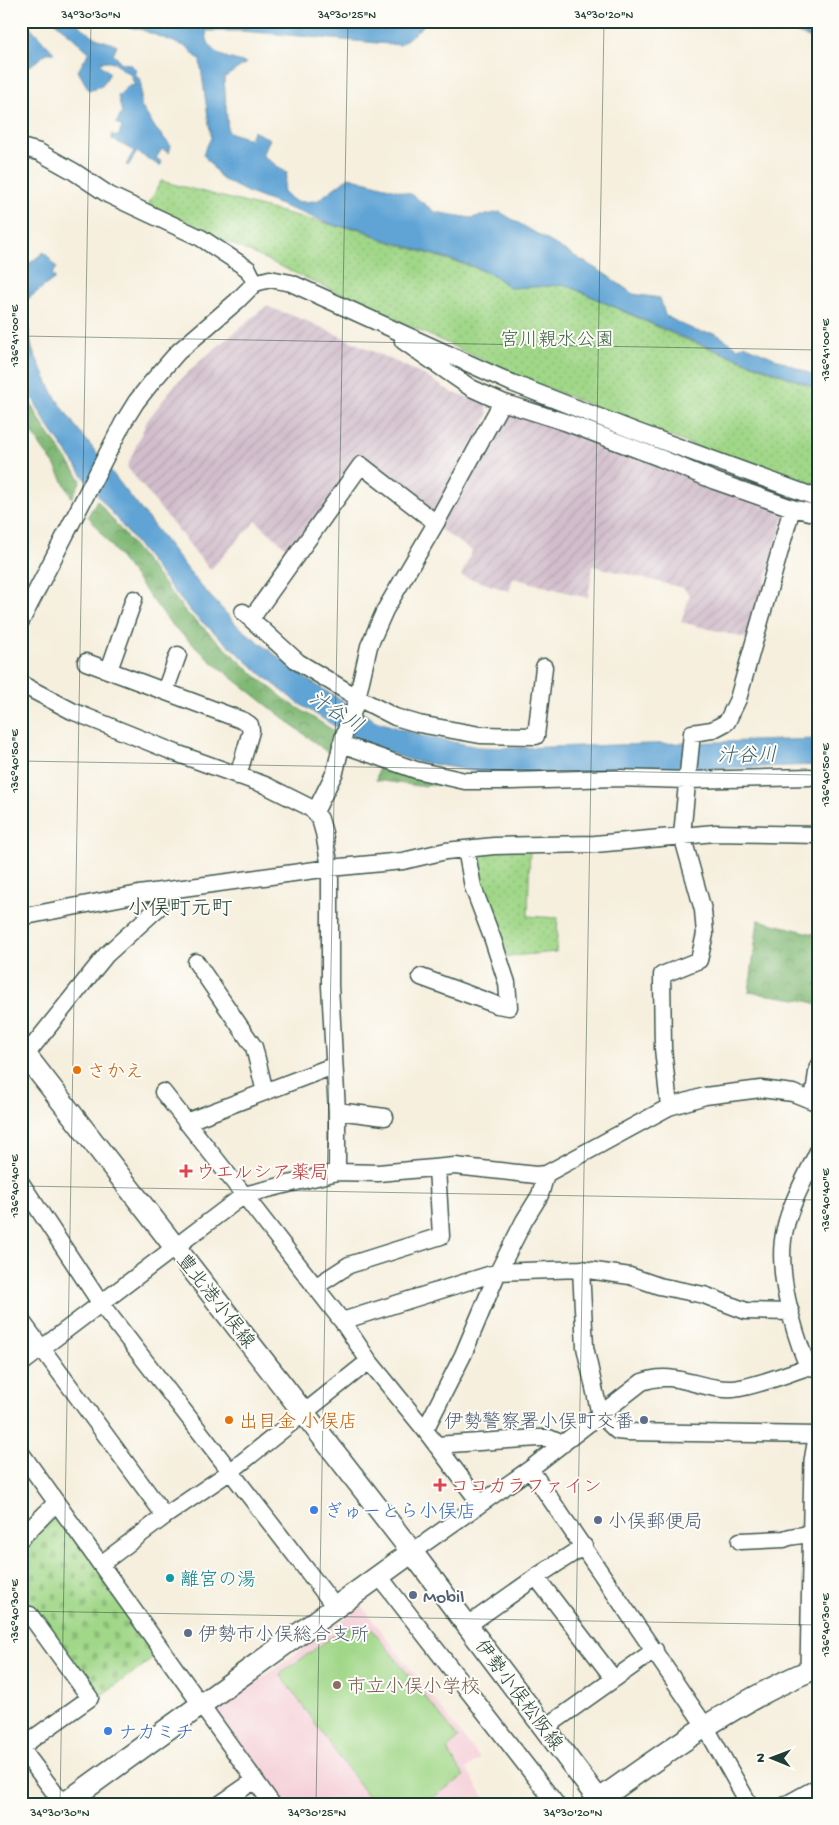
<svg xmlns="http://www.w3.org/2000/svg" width="839" height="1825" viewBox="0 0 839 1825" font-family="'Gochi Hand','Klee One',sans-serif">
  <style>
    .built { fill: #f5cfd9 }
    .industrial { fill: url(#industrial-furrows) }
    .forest { fill: url(#forest-crowns); stroke: #507a54 }
    .cemetery { fill: url(#cemetery-stones); stroke: #608a5e }
    .park { fill: url(#park-dots); stroke: #608a5e }
    .garden { fill: #a0d788; stroke: #608a5e }
    .water { fill: #60a4d5; stroke: #407084 }
    .lines { fill: none; stroke-linecap: round; stroke-linejoin: round }
    .minor-casing { stroke: #3f584e; stroke-width: 19 }
    .major-casing { stroke: #3f584e; stroke-width: 24 }
    .minor { stroke: #fff; stroke-width: 16 }
    .major { stroke: #fff; stroke-width: 21 }
    .ticks { fill: none; stroke: #1f3d34; stroke-width: 1; stroke-opacity: 0.45 }
    .food-dot { fill: #e8710a; stroke: #fdfcf7; stroke-width: 2 }
    .health-dot { fill: #e0444e; stroke: #fdfcf7; stroke-width: 2 }
    .service-dot { fill: #5c6f8a; stroke: #fdfcf7; stroke-width: 2 }
    .shop-dot { fill: #3f7fe0; stroke: #fdfcf7; stroke-width: 2 }
    .culture-dot { fill: #0f9aa8; stroke: #fdfcf7; stroke-width: 2 }
    .education-dot { fill: #8d6e63; stroke: #fdfcf7; stroke-width: 2 }
    .labels { text-anchor: middle; stroke-width: 4; stroke-linejoin: round; paint-order: stroke }
    .park-label { font-size: 19px; fill: #3f6449; stroke: #fdfcf7 }
    .food-label { font-size: 19px; fill: #c56008; stroke: #fdfcf7; text-anchor: start }
    .health-label { font-size: 19px; fill: #be3a42; stroke: #fdfcf7; text-anchor: start }
    .street-label { font-size: 19px; fill: #1f3d34; stroke: #fdfcf7 }
    .service-label { font-size: 19px; fill: #4e5e75; stroke: #fdfcf7; text-anchor: start }
    .shop-label { font-size: 19px; fill: #366cbe; stroke: #fdfcf7; text-anchor: start }
    .culture-label { font-size: 19px; fill: #0d838f; stroke: #fdfcf7; text-anchor: start }
    .education-label { font-size: 19px; fill: #785e54; stroke: #fdfcf7; text-anchor: start }
    .water-label { font-size: 20px; font-style: italic; fill: #36616c; stroke: #fdfcf7 }
    .quarter-label { font-size: 21px; fill: #1f3d34; stroke: #fdfcf7 }
    .neatline { fill: none; stroke: #1f3d34; stroke-width: 2 }
    .ticks-label { font-size: 12px; text-anchor: middle; fill: #1f3d34 }
  </style>
  <defs>
    <pattern id="industrial-furrows" width="10" height="10" patternUnits="userSpaceOnUse" patternTransform="scale(1.25)"><rect width="10" height="10" fill="#d1bdcb"/><path d="M-1 1l2-2M0 10L10 0M9 11l2-2" fill="none" stroke="#b3a3af"/></pattern>
    <pattern id="forest-crowns" width="20" height="18" patternUnits="userSpaceOnUse" patternTransform="scale(1.25)"><rect width="20" height="18" fill="#80b874"/><path d="M2 6a3 3 0 1 1 6 0M12 15a3 3 0 1 1 6 0" fill="none" stroke="#689760"/></pattern>
    <pattern id="cemetery-stones" width="16" height="16" patternUnits="userSpaceOnUse" patternTransform="scale(1.25)"><rect width="16" height="16" fill="#a0d788"/><path d="M2 7V4a2 2 0 0 1 4 0v3zM10 15v-3a2 2 0 0 1 4 0v3z" fill="#89b976"/></pattern>
    <pattern id="park-dots" width="8" height="8" patternUnits="userSpaceOnUse" patternTransform="scale(1.25)"><rect width="8" height="8" fill="#a0d788"/><path d="M2 2h.1M6 6h.1" fill="none" stroke="#89b976" stroke-width="1.8" stroke-linecap="round"/></pattern>
  </defs>
  <rect width="100%" height="100%" fill="#fdfcf7"/>
  <filter id="ink" filterUnits="userSpaceOnUse"><feTurbulence type="fractalNoise" baseFrequency=".02" numOctaves="2"/><feDisplacementMap in="SourceGraphic" scale="10" xChannelSelector="R" yChannelSelector="G"/><feConvolveMatrix kernelMatrix="1 2 1 2 8 2 1 2 1" color-interpolation-filters="sRGB"/></filter>
  <filter id="wash" filterUnits="userSpaceOnUse"><feTurbulence type="fractalNoise" baseFrequency=".0096" numOctaves="4" result="noise"/><feDisplacementMap in="SourceGraphic" scale="20" xChannelSelector="R" yChannelSelector="G"/><feGaussianBlur stdDeviation="1.12" result="paint"/><feColorMatrix in="noise" values="0 0 0 0 0 0 0 0 0 0 0 0 0 0 0 0 0 1.4 0 .05"/><feComposite in="paint" operator="in"/></filter>
  <g filter="url(#wash)">
    <rect width="100%" height="100%" fill="#f6efde"/>
    <path class="built" d="M362 1606 480 1759 466 1769 488 1803 486 1804H281L215 1712Z"/>
    <path class="industrial" d="M266 306 307 321 405 366 424 375 453 393 486 403 488 416 436 515 366 464 292 553 256 521 210 570 127 467 147 421 174 386 199 362Z
      M502 408 568 429 786 511 749 639 681 622 690 595 683 588 593 566 588 598 513 578 509 591 461 576 472 551 438 528Z"/>
    <path class="forest" d="M21 384 42 424 81 480 72 498 54 464 42 448 21 414Z
      M97 500 187 613 254 674 287 701 339 734 332 756 212 662 171 624 88 516Z
      M380 764 454 784 418 786 376 780Z
      M758 920 818 935V1004L803 1000 749 992Z"/>
    <path class="cemetery" d="M56 1511 161 1653 97 1698 21 1594V1545Z"/>
    <path class="park" d="M161 181 336 226 360 229 379 239 472 267 493 275 510 288 566 285 679 337 818 389V495L522 378 148 205Z
      M530 846 528 916 558 918 556 952 501 957 466 849Z"/>
    <path class="garden" d="M346 1627 373 1630 458 1738 447 1750 464 1776 423 1804H373L280 1674Z"/>
    <path class="water" d="M21 21H25L54 53H47L30 66 21 56Z
      M54 21H73L98 39 117 45 113 54 122 63 129 64 137 70 135 74 141 81V106L156 129 171 146 169 153 162 149 156 158 162 162 160 166 137 152 128 166 126 165 134 151 112 139 111 134 118 137 122 127 116 123 122 113 118 96 130 85 135 86 130 73 124 71 116 63 104 61 100 64 110 73 102 86 89 90 78 71 89 52Z
      M99 21H423V26L400 45 242 31H206C207 56 226 57 246 63L224 78 228 132 250 139 253 131 270 139 262 155 287 173 283 192 296 202 317 201 349 177 411 194 435 212 471 218 500 212 605 274 633 294 660 298 665 315 677 322 699 332 715 333 738 348 744 345 818 377V388L680 336 566 285 510 288 494 275 472 266 380 238 360 228 336 226 249 193 222 179 203 154 211 138 200 61 187 47 142 30Z
      M771 21H818V42Z
      M44 252 57 268 52 274 55 278 24 302 32 349 54 395 73 423 200 585 238 626 308 680 376 721 422 736 478 747 515 748 818 739V765L567 773 478 772 410 760 371 746 350 736 295 701 260 673 193 614 172 589 86 480 46 423 21 376V264L30 263Z"/>
  </g>
  <g filter="url(#ink)">
    <g class="lines">
      <defs>
        <path id="minor" d="M21 147 39 152 73 171 109 195 201 238 248 269 255 283
          M403 341 471 388 502 402 565 422 660 458 715 481 792 508
          M243 612 298 662 358 698 395 717 419 724 480 735 536 736 544 667
          M251 619 361 465 436 523
          M21 621 123 423 136 402 151 383 178 352 237 301 255 283 270 279 291 283 512 383 635 431 818 498
          M86 662 244 721 250 725 251 731 238 776
          M109 670 134 599
          M21 684 72 711 176 753 265 785 307 806 315 812 320 819 324 833 330 868V986L337 1111V1172
          M165 691 178 655
          M341 744 416 770 465 781H511L617 778 687 780 810 777
          M315 812 335 772 343 738 356 703 369 646 385 610 436 523 502 402
          M21 917 139 894 330 868 403 861 446 851 494 846 595 844 715 833 818 835
          M196 962 254 1047 265 1092
          M421 977 497 1005 509 1007 507 983 493 940 473 887 466 849
          M21 1061 106 955 158 908 161 897 160 892
          M163 1092 244 1195 342 1321 369 1361 425 1430 480 1503
          M813 1100 818 1066
          M669 1107 663 1048 662 975 699 960 705 934 703 910 682 835 692 733 712 730 727 722 738 699 792 508 818 514
          M337 1111 385 1117
          M186 1122 333 1066
          M21 1183 101 1304 336 1608
          M581 1269 585 1347 600 1415 617 1431 627 1432 818 1435
          M315 1287 349 1265 441 1236 437 1168
          M21 1320 165 1516
          M342 1321 498 1272 581 1269 630 1276 659 1286 704 1295 746 1311 791 1312
          M21 1364 244 1195 337 1172 378 1173 455 1166 536 1175 546 1174 669 1107 705 1096 761 1089 793 1093 818 1103
          M808 1367C793 1330 775 1269 785 1229 791 1202 806 1177 818 1151
          M425 1430 463 1355 498 1272 524 1221 540 1195 546 1174
          M436 1445 538 1438H549L563 1444
          M21 1453 272 1804
          M530 1469 705 1726 749 1804
          M21 1538 56 1503
          M740 1541 784 1539C793 1535 804 1536 814 1533
          M412 1552 530 1469 642 1382C675 1369 700 1391 733 1389 755 1387 786 1374 808 1367L818 1368
          M101 1564 165 1516 231 1471 369 1361
          M379 1576 556 1804
          M536 1577 614 1679
          M468 1625 536 1577 584 1546
          M545 1728 655 1650
          M21 1747 90 1698 30 1615
          M21 1748 63 1804
          M220 1804 255 1780
          M787 1804 818 1787"/>
        <path id="major" d="M21 1049 412 1552
          M64 1804 412 1552 599 1800C667 1751 734 1703 811 1670L815 1461 818 1444"/>
      </defs>
      <use href="#minor" class="minor-casing"/>
      <use href="#major" class="major-casing"/>
      <use href="#minor" class="minor"/>
      <use href="#major" class="major"/>
    </g>
  </g>
  <path class="ticks" d="M21 336 818 350M21 761 818 775M21 1186 818 1200M21 1611 818 1625M60 1804 91 21M316 1804 348 21M573 1804 604 21"/>
  <g class="food-dot">
    <circle cx="77" cy="1070" r="5"/>
    <circle cx="229" cy="1420" r="5"/>
  </g>
  <g class="health-dot">
    <path d="M183.5 1163.5h5v5h5v5h-5v5h-5v-5h-5v-5h5z"/>
    <path d="M437.5 1477.5h5v5h5v5h-5v5h-5v-5h-5v-5h5z"/>
  </g>
  <g class="service-dot">
    <circle cx="644" cy="1420" r="5"/>
    <circle cx="598" cy="1520" r="5"/>
    <circle cx="413" cy="1595" r="5"/>
    <circle cx="188" cy="1633" r="5"/>
  </g>
  <g class="shop-dot">
    <circle cx="314" cy="1510" r="5"/>
    <circle cx="108" cy="1731" r="5"/>
  </g>
  <circle class="culture-dot" cx="170" cy="1578" r="5"/>
  <circle class="education-dot" cx="337" cy="1685" r="5"/>
  <g class="labels">
    <g class="park-label">
      <text x="557" y="345">宮川親水公園</text>
    </g>
    <g class="food-label">
      <text x="87" y="1077">さかえ</text>
      <text x="239" y="1427">出目金 小俣店</text>
    </g>
    <g class="health-label">
      <text x="196" y="1178">ウエルシア薬局</text>
      <text x="450" y="1492">ココカラファイン</text>
    </g>
    <g class="street-label">
      <text transform="translate(217 1300) rotate(52)" y="7">豊北港小俣線</text>
      <text transform="translate(520 1694) rotate(53)" y="7">伊勢小俣松阪線</text>
    </g>
    <g class="service-label">
      <text x="634" y="1427" text-anchor="end">伊勢警察署小俣町交番</text>
      <text x="608" y="1527">小俣郵便局</text>
      <text x="423" y="1602">Mobil</text>
      <text x="198" y="1640">伊勢市小俣総合支所</text>
    </g>
    <g class="shop-label">
      <text x="324" y="1517">ぎゅーとら小俣店</text>
      <text x="118" y="1738">ナカミチ</text>
    </g>
    <g class="culture-label">
      <text x="180" y="1585">離宮の湯</text>
    </g>
    <g class="education-label">
      <text x="347" y="1692">市立小俣小学校</text>
    </g>
    <g class="water-label">
      <text transform="translate(337 711) rotate(32)" y="7">汁谷川</text>
      <text transform="translate(747 754) rotate(-1)" y="7">汁谷川</text>
    </g>
    <g class="quarter-label">
      <text x="180" y="914">小俣町元町</text>
    </g>
  </g>
  <rect width="839" height="1825" fill="none" stroke="#fdfcf7" stroke-width="55"/>
  <g transform="translate(772 1758) rotate(271)" stroke="#fdfcf7" stroke-width="4" paint-order="stroke">
  <path d="M0-4L9 19L0 12L-9 19Z" fill="#1f3d34"/>
  <text y="-8" font-size="14" font-weight="bold" text-anchor="middle" fill="#1f3d34">N</text>
  </g>
  <rect x="28" y="28" width="784" height="1770" class="neatline"/>
  <g class="ticks-label">
    <text x="91" y="18">34°30'30"N</text>
    <text x="347" y="18">34°30'25"N</text>
    <text x="604" y="18">34°30'20"N</text>
    <text transform="translate(14 336) rotate(-90)" y="4">136°41'00"E</text>
    <text transform="translate(825 350) rotate(-90)" y="4">136°41'00"E</text>
    <text transform="translate(14 761) rotate(-90)" y="4">136°40'50"E</text>
    <text transform="translate(825 775) rotate(-90)" y="4">136°40'50"E</text>
    <text transform="translate(14 1186) rotate(-90)" y="4">136°40'40"E</text>
    <text transform="translate(825 1200) rotate(-90)" y="4">136°40'40"E</text>
    <text transform="translate(14 1611) rotate(-90)" y="4">136°40'30"E</text>
    <text transform="translate(825 1625) rotate(-90)" y="4">136°40'30"E</text>
    <text x="60" y="1816">34°30'30"N</text>
    <text x="317" y="1816">34°30'25"N</text>
    <text x="573" y="1816">34°30'20"N</text>
  </g>
</svg>
